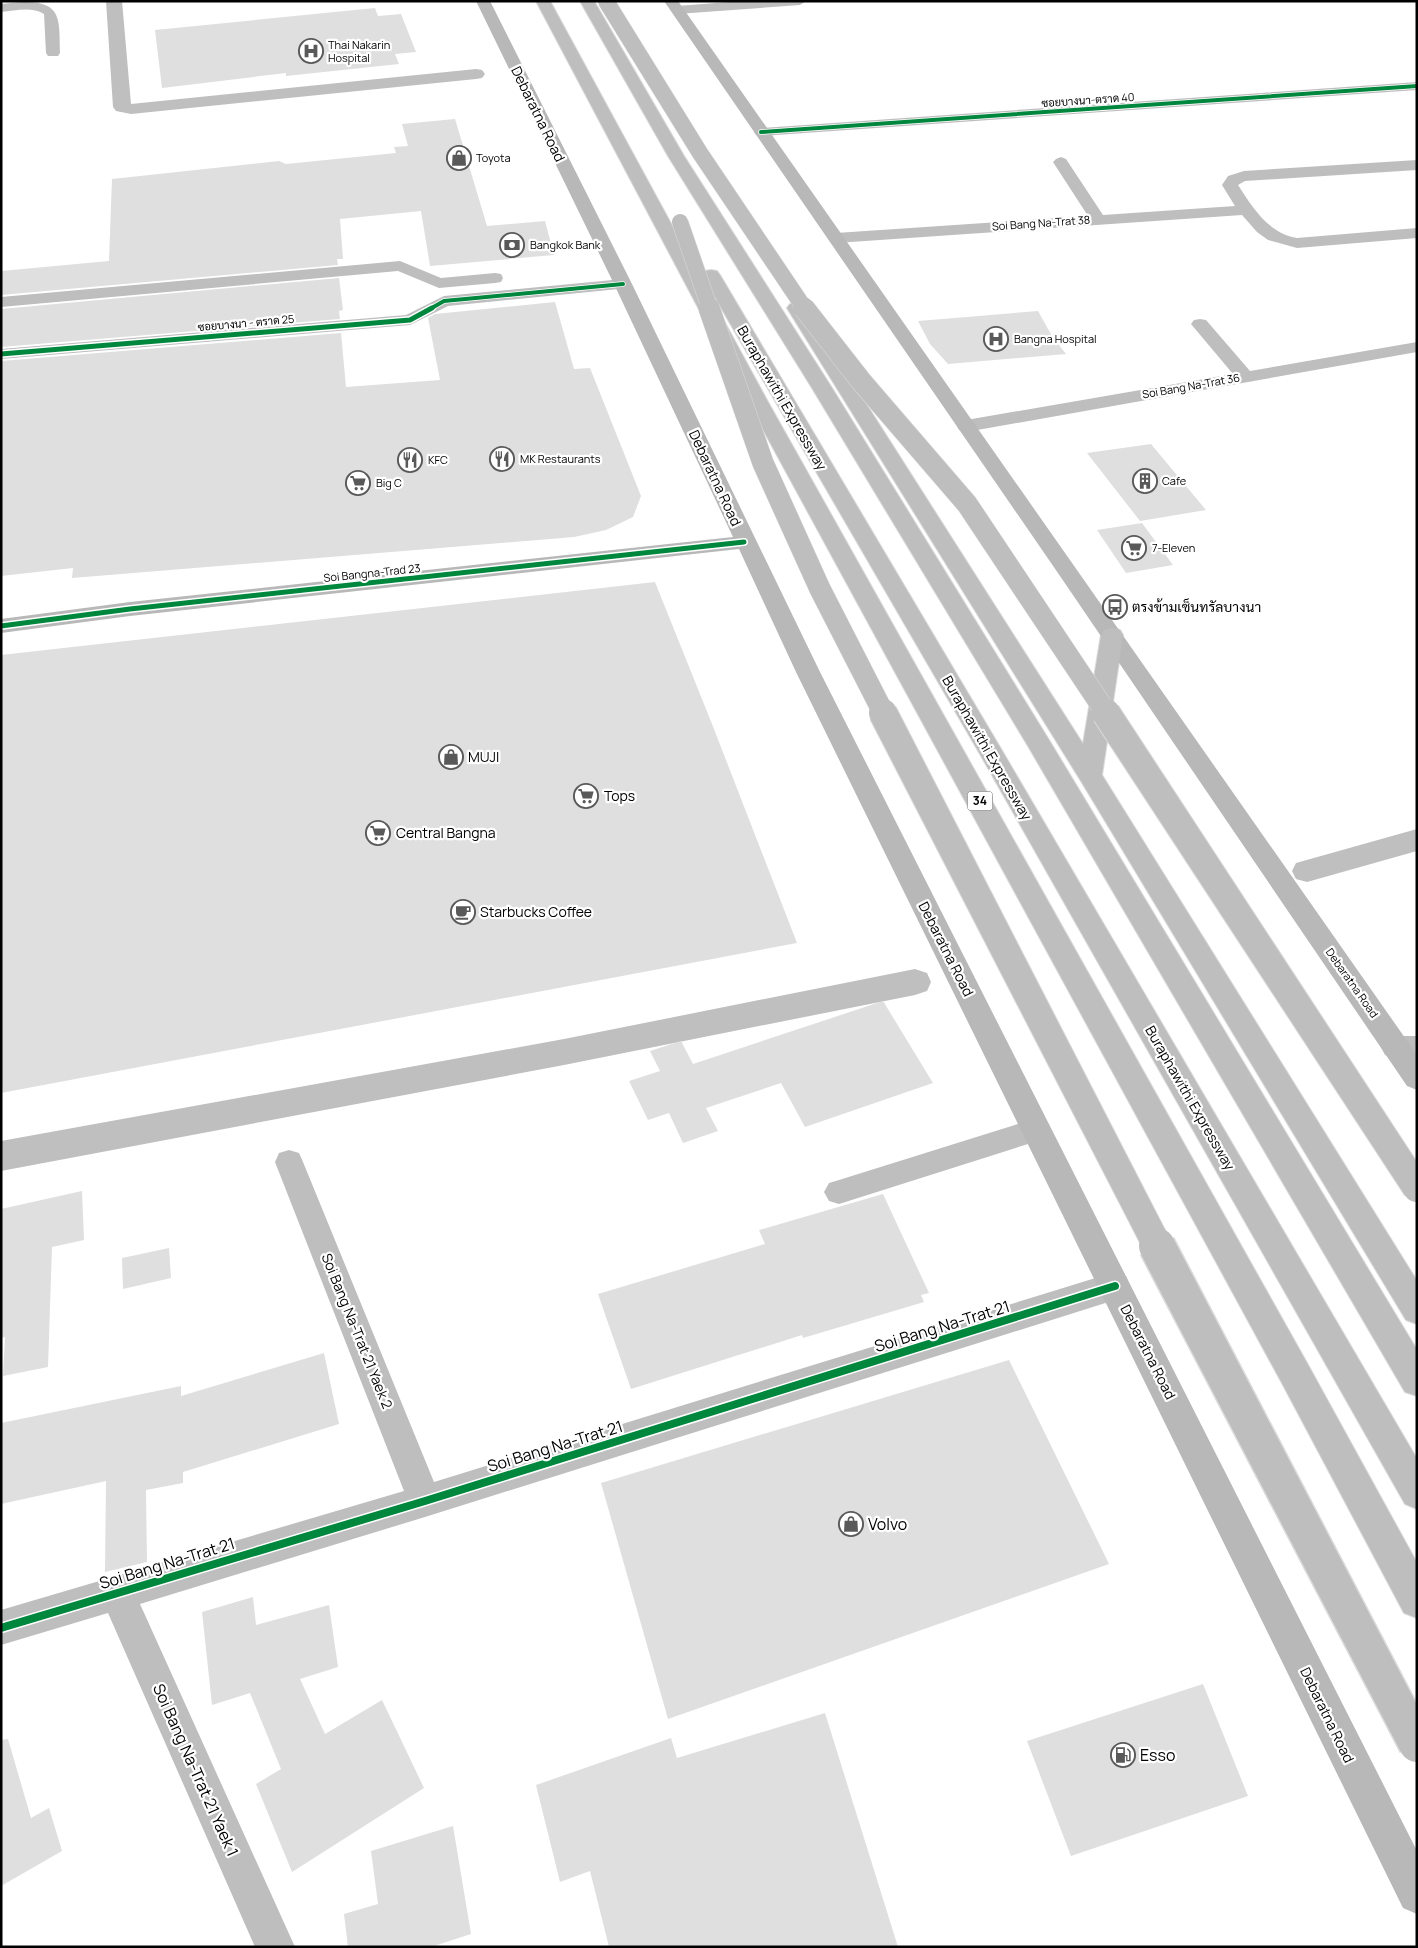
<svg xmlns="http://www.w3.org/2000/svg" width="1418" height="1948" viewBox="0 0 1418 1948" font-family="Manrope,Sarabun,sans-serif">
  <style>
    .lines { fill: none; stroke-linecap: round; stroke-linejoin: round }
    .canal { fill: #bfbfbf; fill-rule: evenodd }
    .building { fill: #dfdfdf }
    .highway-casing { stroke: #dbdbdb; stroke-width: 2 }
    .street { fill: #bebebe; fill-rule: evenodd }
    .secondary { fill: #b8b8b8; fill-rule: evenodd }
    .highway { fill: #bebebe; fill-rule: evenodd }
    .highway-bridge-far3-casing { stroke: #dbdbdb; stroke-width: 17; stroke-linecap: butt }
    .highway-bridge-far2-casing { stroke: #dbdbdb; stroke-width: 22; stroke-linecap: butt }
    .highway-bridge-far1-casing { stroke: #dbdbdb; stroke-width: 30; stroke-linecap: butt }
    .highway-bridge-casing { stroke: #dbdbdb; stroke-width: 39; stroke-linecap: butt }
    .highway-bridge-far3 { stroke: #bebebe; stroke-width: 16 }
    .highway-bridge-far2 { stroke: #bebebe; stroke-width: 21 }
    .highway-bridge-far1 { stroke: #bebebe; stroke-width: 28 }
    .highway-bridge { stroke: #bebebe; stroke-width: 36 }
    .cycleway-far2-casing { stroke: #fff; stroke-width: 5.5 }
    .cycleway-far1-casing { stroke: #fff; stroke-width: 8 }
    .cycleway-casing { stroke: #fff; stroke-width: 11 }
    .cycleway-far2 { stroke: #00873e; stroke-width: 4 }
    .cycleway-far1 { stroke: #00873e; stroke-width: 5 }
    .cycleway { stroke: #00873e; stroke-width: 8 }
    .labels { text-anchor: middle; stroke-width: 4.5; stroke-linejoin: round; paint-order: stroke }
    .far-poi-label { font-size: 11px; fill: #000; stroke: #fff; text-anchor: start }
    .far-street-label { font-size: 11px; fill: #000; stroke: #fff }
    .shield { fill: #fff; stroke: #4c4c4c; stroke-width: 1 }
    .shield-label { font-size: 12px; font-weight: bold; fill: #000 }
    .street-label { font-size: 14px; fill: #000; stroke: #fff }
    .poi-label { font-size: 14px; fill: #000; stroke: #fff; text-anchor: start }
    .near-street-label { font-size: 16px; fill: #000; stroke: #fff }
    .near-poi-label { font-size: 16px; fill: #000; stroke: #fff; text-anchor: start }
  </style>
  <rect width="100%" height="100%" fill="#fff"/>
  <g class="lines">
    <path class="canal" d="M106 1H122L131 104 476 69 482 70 485 74 482 78 476 79 131 114 116 111 113 107Z
      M1417 829V851L1307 882 1296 879 1292 871 1296 863Z
      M915 969 927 973 931 982 927 991 915 995 564 1065 1 1171V1141L564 1039Z"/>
  </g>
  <path class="building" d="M375 8 378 16 401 14 416 52 395 54 399 64 286 76V73L162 88 155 30Z
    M455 119 487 226 545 221 554 255 430 266 421 211 340 219 343 259H337L338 265 1 295V271L109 261 112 179 279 161 286 164 396 153 394 147 408 146 402 124Z
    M339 278 343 310 339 311 340 319 1 347V309Z
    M555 302 574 369 590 368 641 496 633 517 606 530 574 537 72 578 73 568 1 576V361L341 333 346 387 440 380 428 318 435 314Z
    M1038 311 1052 336 1066 354 948 364 930 344 918 321Z
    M1151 444 1206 510 1140 521 1087 453Z
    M1142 523 1173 565 1126 573 1097 530Z
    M655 582 712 724 797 943 1 1093V655Z
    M883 1001 933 1083 805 1127 781 1083 706 1108 718 1131 683 1143 669 1113 648 1120 629 1081 660 1071 650 1051 681 1041 693 1064Z
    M82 1191 84 1240 52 1247 48 1367 3 1376 5 1337 1 1338V1209Z
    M883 1194 929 1293 921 1295 924 1302 803 1338 802 1335 631 1389 598 1294 765 1244 759 1230Z
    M169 1248 171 1278 123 1289 122 1258Z
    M324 1353 339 1424 183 1472V1483L146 1490 147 1562 105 1572 106 1481 1 1504V1423L181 1386V1396Z
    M1009 1360 1109 1564 668 1719 601 1483Z
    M253 1597 256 1625 329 1605 338 1667 300 1679 325 1734 382 1700 424 1788 292 1872 256 1784 281 1769 250 1693 212 1705 202 1612Z
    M1203 1684 1248 1796 1071 1856 1027 1741Z
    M825 1713 898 1947H609L590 1871 560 1882 536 1785 671 1738 677 1758Z
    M8 1739 31 1818 49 1808 62 1851 1 1886V1740Z
    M453 1826 471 1934 431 1947H348L344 1914 378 1904 371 1851Z"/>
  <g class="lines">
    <defs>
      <path id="highway" d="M536 1H550L768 402 1307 1363 1417 1563V1618L1404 1613 1283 1385 748 402Z
        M580 1H594L684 156 832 388 1049 740 1417 1350V1396L1405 1392 1028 746 812 388 668 156Z
        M711 270 717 271 720 275 1004 754 1417 1459V1509L1405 1504 980 754 702 275 705 271Z
        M796 303 802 304 805 308 1083 744 1101 635 1104 630 1112 628 1120 630 1123 635 1102 775 1417 1281V1324L1406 1320 1081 781 787 308 790 304Z"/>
    </defs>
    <use href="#highway" class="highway-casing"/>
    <path class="street" d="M742 1H806L800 5 677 14 670 10 677 6Z
      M22 2C63 1 59 20 60 53L58 56H48L46 53 44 14C31 6 15 11 1 12V4Z
      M1417 82V90L761 136 756 135 754 132 756 129 761 128Z
      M1061 157 1066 159 1103 215 1235 206 1222 185 1228 176 1244 171 1417 160V170L1245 181 1238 185C1253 208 1268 233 1297 238L1417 228V238L1297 248 1268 240 1257 232 1242 215 836 243 830 241 828 238 830 235 836 233 1088 216 1053 162 1056 159Z
      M400 261 441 278 495 273 501 274 503 278 501 282 495 283 439 288 398 271 1 307V297Z
      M623 279 629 280 631 284 629 288 448 306 410 325 1 359V349L406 315 444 296Z
      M1200 319 1206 320 1250 371 1417 342V352L966 432 959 430 957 426 959 422 966 420 1233 374 1191 324 1194 320Z
      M1395 1036H1417V1058H1395L1385 1055 1381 1047 1385 1039Z
      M1037 1118 1047 1122 1051 1130 1047 1138 839 1204 829 1201 824 1192 829 1183 839 1180Z
      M289 1150 299 1153 303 1162 434 1482 1115 1272 1126 1276 1130 1286 1126 1296 1115 1300 425 1517 140 1604 295 1947H255L108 1613 1 1645V1610L404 1491 275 1162 279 1153Z"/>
    <path class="secondary" d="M476 1H490L632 284 820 672 1417 1851V1914L1403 1908 796 672 739 549 130 616 1 633V619L130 602 733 537 614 284Z
      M664 1H678L1417 1055V1090L1407 1086 1060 576Z"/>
    <use href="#highway" class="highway"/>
    <defs>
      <path id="highway-bridge-far3" d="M606 1 700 153 805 309
        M680 222 710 309"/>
      <path id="highway-bridge-far2" d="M709 308 763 463 820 589 884 714
        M804 308 861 381 967 504 1107 714"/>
      <path id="highway-bridge-far1" d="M883 713 1158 1247
        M1106 713 1417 1188"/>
      <path id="highway-bridge" d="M1157 1246 1417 1744"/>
    </defs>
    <use href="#highway-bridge-far3" class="highway-bridge-far3-casing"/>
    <use href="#highway-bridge-far2" class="highway-bridge-far2-casing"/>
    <use href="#highway-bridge-far1" class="highway-bridge-far1-casing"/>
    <use href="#highway-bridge" class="highway-bridge-casing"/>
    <use href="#highway-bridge-far3" class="highway-bridge-far3"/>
    <use href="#highway-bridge-far2" class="highway-bridge-far2"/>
    <use href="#highway-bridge-far1" class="highway-bridge-far1"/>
    <use href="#highway-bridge" class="highway-bridge"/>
    <defs>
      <path id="cycleway-far2" d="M761 132 1417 86
        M430 309 444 301 623 284"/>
      <path id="cycleway-far1" d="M1 354 410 320 432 308
        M1 626 130 609 744 542"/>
      <path id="cycleway" d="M1 1628 425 1501 1115 1286"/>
    </defs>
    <use href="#cycleway-far2" class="cycleway-far2-casing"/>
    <use href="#cycleway-far1" class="cycleway-far1-casing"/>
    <use href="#cycleway" class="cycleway-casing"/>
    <use href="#cycleway-far2" class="cycleway-far2"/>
    <use href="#cycleway-far1" class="cycleway-far1"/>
    <use href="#cycleway" class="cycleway"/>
  </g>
  <defs>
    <symbol id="hospital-ring" viewBox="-11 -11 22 22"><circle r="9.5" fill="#fff" stroke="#595959" stroke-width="1.5"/><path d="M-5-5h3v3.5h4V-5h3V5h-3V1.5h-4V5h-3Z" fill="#595959"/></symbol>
    <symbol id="shop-ring" viewBox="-11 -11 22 22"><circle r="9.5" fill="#fff" stroke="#595959" stroke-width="1.5"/><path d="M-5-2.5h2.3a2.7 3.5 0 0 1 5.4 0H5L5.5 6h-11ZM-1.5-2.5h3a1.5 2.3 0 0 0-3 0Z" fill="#595959"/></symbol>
    <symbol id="bank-ring" viewBox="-11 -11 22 22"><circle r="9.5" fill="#fff" stroke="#595959" stroke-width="1.5"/><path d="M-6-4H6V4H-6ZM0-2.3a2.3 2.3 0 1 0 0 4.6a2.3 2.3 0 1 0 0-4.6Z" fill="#595959"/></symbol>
    <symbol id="restaurant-ring" viewBox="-11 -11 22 22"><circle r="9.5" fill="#fff" stroke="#595959" stroke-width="1.5"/><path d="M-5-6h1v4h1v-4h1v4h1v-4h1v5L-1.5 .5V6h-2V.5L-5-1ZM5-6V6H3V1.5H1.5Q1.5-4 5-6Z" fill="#595959"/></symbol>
    <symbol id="building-ring" viewBox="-11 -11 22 22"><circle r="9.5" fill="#fff" stroke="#595959" stroke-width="1.5"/><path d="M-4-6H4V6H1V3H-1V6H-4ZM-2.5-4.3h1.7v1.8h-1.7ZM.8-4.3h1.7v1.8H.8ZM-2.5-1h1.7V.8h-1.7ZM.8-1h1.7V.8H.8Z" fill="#595959"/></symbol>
    <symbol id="supermarket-ring" viewBox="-11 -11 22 22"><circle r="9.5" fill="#fff" stroke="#595959" stroke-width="1.5"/><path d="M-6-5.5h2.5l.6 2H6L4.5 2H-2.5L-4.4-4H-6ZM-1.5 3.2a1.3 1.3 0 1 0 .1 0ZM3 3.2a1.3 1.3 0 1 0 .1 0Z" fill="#595959"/></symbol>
    <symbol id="bus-ring" viewBox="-11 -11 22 22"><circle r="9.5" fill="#fff" stroke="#595959" stroke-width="1.5"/><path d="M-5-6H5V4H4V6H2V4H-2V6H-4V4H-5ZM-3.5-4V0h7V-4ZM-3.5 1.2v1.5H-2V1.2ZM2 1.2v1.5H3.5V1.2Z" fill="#595959"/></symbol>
    <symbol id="cafe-ring" viewBox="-11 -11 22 22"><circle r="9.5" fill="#fff" stroke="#595959" stroke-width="1.5"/><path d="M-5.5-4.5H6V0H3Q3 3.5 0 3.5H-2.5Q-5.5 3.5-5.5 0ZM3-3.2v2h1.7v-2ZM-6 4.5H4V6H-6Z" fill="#595959"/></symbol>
    <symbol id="fuel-ring" viewBox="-11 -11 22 22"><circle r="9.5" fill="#fff" stroke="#595959" stroke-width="1.5"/><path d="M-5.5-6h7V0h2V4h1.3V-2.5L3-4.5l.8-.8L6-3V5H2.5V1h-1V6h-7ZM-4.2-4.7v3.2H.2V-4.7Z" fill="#595959"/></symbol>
  </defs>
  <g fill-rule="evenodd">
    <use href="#hospital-ring" x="297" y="37" width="28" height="28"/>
    <use href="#shop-ring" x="445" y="144" width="28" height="28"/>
    <use href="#bank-ring" x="498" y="231" width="28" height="28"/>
    <use href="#hospital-ring" x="982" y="325" width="28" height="28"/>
    <use href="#restaurant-ring" x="488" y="445" width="28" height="28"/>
    <use href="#restaurant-ring" x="396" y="446" width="28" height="28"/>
    <use href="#building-ring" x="1131" y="467" width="28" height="28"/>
    <use href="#supermarket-ring" x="344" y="469" width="28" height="28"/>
    <use href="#supermarket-ring" x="1120" y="534" width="28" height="28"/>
    <use href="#bus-ring" x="1101" y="593" width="28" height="28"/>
    <use href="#shop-ring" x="437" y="743" width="28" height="28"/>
    <use href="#supermarket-ring" x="572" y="782" width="28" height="28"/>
    <use href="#supermarket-ring" x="364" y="819" width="28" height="28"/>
    <use href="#cafe-ring" x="449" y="898" width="28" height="28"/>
    <use href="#shop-ring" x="837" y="1510" width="28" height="28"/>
    <use href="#fuel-ring" x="1109" y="1741" width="28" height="28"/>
  </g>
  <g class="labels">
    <g class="far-poi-label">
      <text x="328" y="49">Thai Nakarin<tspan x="328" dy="13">Hospital</tspan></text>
      <text x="476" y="162">Toyota</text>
      <text x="530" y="249">Bangkok Bank</text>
      <text x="1014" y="343">Bangna Hospital</text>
      <text x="520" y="463">MK Restaurants</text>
      <text x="428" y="464">KFC</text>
      <text x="1162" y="485">Cafe</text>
      <text x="376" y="487">Big C</text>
      <text x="1152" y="552">7-Eleven</text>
    </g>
    <g class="far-street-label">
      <text transform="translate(1088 100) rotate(-4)" y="4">ซอยบางนา-ตราด 40</text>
      <text transform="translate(1041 223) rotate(-4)" y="4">Soi Bang Na-Trat 38</text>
      <text transform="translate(246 323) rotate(-5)" y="4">ซอยบางนา - ตราด 25</text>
      <text transform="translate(1191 386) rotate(-10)" y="4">Soi Bang Na-Trat 36</text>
      <text transform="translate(372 573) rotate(-6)" y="4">Soi Bangna-Trad 23</text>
      <text transform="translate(1352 983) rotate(55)" y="4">Debaratna Road</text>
    </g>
    <rect class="shield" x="967.5" y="791.5" width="25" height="19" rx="4"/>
    <g class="shield-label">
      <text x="980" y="805">34</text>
    </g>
    <g class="street-label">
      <text transform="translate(538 114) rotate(64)" y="5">Debaratna Road</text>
      <text transform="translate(782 398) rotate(60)" y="5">Buraphawithi Expressway</text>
      <text transform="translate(715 478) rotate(65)" y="5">Debaratna Road</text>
      <text transform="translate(987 748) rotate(60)" y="5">Buraphawithi Expressway</text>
      <text transform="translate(946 949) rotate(63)" y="5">Debaratna Road</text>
      <text transform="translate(1190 1098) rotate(60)" y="5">Buraphawithi Expressway</text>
      <text transform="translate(357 1331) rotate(68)" y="5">Soi Bang Na-Trat 21 Yaek 2</text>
      <text transform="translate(1148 1352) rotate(63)" y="5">Debaratna Road</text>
      <text transform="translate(1327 1715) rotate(64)" y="5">Debaratna Road</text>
    </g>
    <g class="poi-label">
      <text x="1132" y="612">ตรงข้ามเซ็นทรัลบางนา</text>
      <text x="468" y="762">MUJI</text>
      <text x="604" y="801">Tops</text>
      <text x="396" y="838">Central Bangna</text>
      <text x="480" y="917">Starbucks Coffee</text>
    </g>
    <g class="near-street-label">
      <text transform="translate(942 1326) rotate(-17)" y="6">Soi Bang Na-Trat 21</text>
      <text transform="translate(555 1446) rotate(-17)" y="6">Soi Bang Na-Trat 21</text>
      <text transform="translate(167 1563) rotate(-17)" y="6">Soi Bang Na-Trat 21</text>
      <text transform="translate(196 1770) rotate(66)" y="6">Soi Bang Na-Trat 21 Yaek 1</text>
    </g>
    <g class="near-poi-label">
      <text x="868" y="1530">Volvo</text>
      <text x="1140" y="1761">Esso</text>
    </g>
  </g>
  <rect width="1418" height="1948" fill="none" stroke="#000000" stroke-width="5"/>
</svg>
